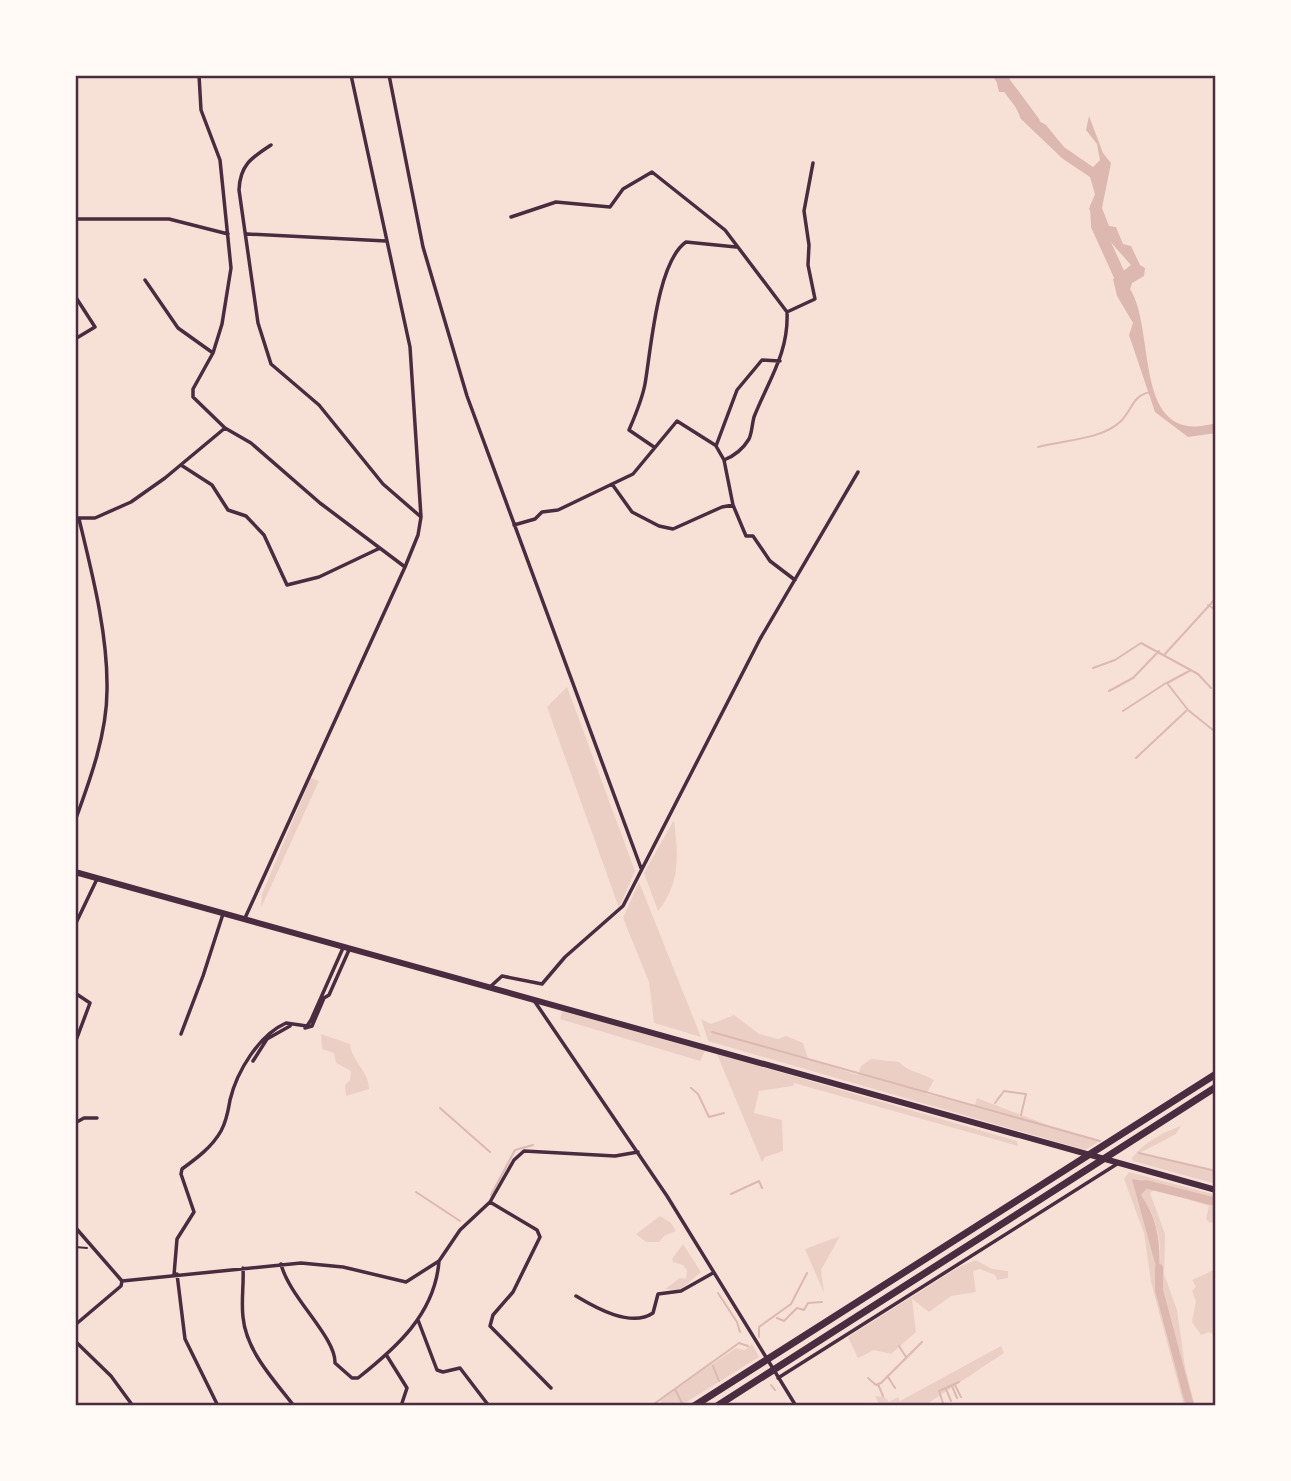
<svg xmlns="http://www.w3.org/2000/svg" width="1291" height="1481" viewBox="0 0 1291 1481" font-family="'Roboto Condensed',sans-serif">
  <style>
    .green { fill: #ebcfc5; fill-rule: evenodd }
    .water { fill: #dcb8b0 }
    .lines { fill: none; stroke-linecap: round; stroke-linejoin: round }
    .stream { stroke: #dcb8b0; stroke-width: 2 }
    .canal { stroke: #dcb8b0; stroke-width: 8 }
    .river { stroke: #dcb8b0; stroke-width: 12 }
    .path { stroke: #4a2c40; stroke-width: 2 }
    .minor { stroke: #4a2c40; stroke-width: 3.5 }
    .trunk { stroke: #4a2c40; stroke-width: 6 }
    .motorway { stroke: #4a2c40; stroke-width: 7 }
    .neatline { fill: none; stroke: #4a2c40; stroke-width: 2.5 }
  </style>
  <rect width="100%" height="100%" fill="#f7e1d7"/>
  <path class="green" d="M567 687 635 871 619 908 547 707Z
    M311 778 319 781 261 908 262 894Z
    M674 820C678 854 681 883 658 911L644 873Z
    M639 882 701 1037 654 1023 649 982 623 918Z
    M562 1011 705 1051 700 1061 560 1019Z
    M734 1015 759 1034 778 1039 786 1036 803 1043 808 1058C825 1063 841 1070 858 1075L861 1066 871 1059 899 1062C908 1072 923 1073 934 1080L926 1094 975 1105 977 1098 1066 1132 1100 1141 1085 1150 708 1041 701 1019 711 1024Z
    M321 1034 350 1044C352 1062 369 1071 369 1089L346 1096 345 1085 350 1080 351 1071 336 1063 334 1053 322 1049Z
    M717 1054 1017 1141 1018 1146 794 1083 793 1086 759 1091 754 1113 782 1120 783 1151 765 1157 762 1162Z
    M1181 1126 1176 1134 1140 1153 1216 1171V1184L1133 1161 1132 1158C1143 1143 1163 1132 1181 1126Z
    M1129 1172 1216 1195V1222L1210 1223 1206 1219 1209 1206 1156 1189 1150 1193 1165 1234 1164 1274 1177 1310 1185 1367 1195 1406H1184L1151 1282 1144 1233 1124 1179ZM1133 1179 1147 1187 1141 1195C1158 1218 1163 1246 1159 1275Z
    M660 1216 671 1223 676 1231 664 1236 659 1242H646L636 1234Z
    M840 1236 821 1270 824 1293 805 1249Z
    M683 1244 701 1272 680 1290 665 1289 680 1278 686 1279 687 1271 683 1265 673 1262 672 1259Z
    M976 1260 992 1269 1008 1271V1278L997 1280 995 1275 980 1269 973 1271 976 1292 951 1296 929 1312 912 1299 916 1332 891 1354 874 1350 858 1358 848 1337 959 1267Z
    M1216 1269V1336L1209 1332 1201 1335 1192 1322 1196 1301 1192 1291 1196 1287 1192 1280Z
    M752 1344 759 1357 680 1406H663L660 1400 667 1394 736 1348 745 1350Z
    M1001 1346 1004 1353 924 1406H880L875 1396 885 1397 889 1402 898 1397 900 1401Z"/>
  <path class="water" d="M995 75 1009 77 1020 110 1046 125 1064 147 1093 167 1100 160 1097 144 1086 130 1089 116 1103 153 1111 163 1102 208 1109 226 1116 227 1123 244 1131 246 1140 265 1145 268 1144 276 1132 283 1130 289C1157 331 1131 448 1216 423V433L1188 437 1155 412 1129 335 1133 323 1117 296 1113 279 1131 265 1108 239 1089 209 1095 194 1090 177 1063 159 1021 119 1009 92H999Z
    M1132 1179 1144 1181 1148 1187 1141 1195C1159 1220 1161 1247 1159 1278Z"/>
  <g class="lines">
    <path class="stream" d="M1038 447C1063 440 1102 440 1121 421 1133 409 1132 395 1151 392
      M1208 605 1216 610
      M1165 654 1216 598
      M1093 668 1115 660 1141 643 1198 674 1211 688
      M1191 670 1167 683 1188 710 1213 730
      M1109 691 1133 678 1159 651
      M1123 711 1166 683
      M1136 758 1186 711
      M712 1032 1100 1141
      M691 1088 698 1094 709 1117 724 1113
      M995 1103 1004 1091 1026 1094 1021 1115
      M440 1108 490 1152
      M1139 1153 1216 1171
      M416 1192 460 1221
      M731 1194 759 1181 762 1188
      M491 1195 515 1150 533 1145
      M718 1293 737 1322 740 1332
      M777 1318 784 1321 797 1308 804 1310 808 1303 822 1302
      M759 1337V1327L791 1304 807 1273
      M899 1346 906 1357
      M713 1366 719 1381
      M888 1377 895 1388
      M868 1378 876 1385 881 1383 922 1342
      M878 1384 883 1396
      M771 1385 775 1390
      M955 1385 961 1397
      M952 1386 957 1398
      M675 1389 682 1403
      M946 1389 951 1401
      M785 1404 786 1406
      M651 1406 739 1343 748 1346
      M944 1406 939 1391 959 1382"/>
    <path class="canal" d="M1140 1189 1145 1184 1216 1202
      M1159 1268V1290L1190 1406"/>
    <path class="river" d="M999 75 1034 122
      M1096 207 1097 226 1123 283V291"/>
    <path class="path" d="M75 1247 87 1248"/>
    <path class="minor" d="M199 75 201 110 220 160 231 268 222 324 213 353 193 389V397L225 428
      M351 75 410 347 421 517
      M389 75 423 247 467 396 641 868
      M511 217 556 202 610 207 623 189 652 172 725 230 787 312 815 299 808 265 809 245 804 211 813 163
      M75 219H169L228 234
      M247 234 386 241
      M145 280 178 328 213 353
      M75 296 95 327 75 339
      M780 361 762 360 737 390 716 446 724 460C734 456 743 449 749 439 752 433 752 424 754 417 768 381 789 353 787 312
      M654 447 629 430C635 416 642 400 645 384 651 350 657 262 686 242L736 247
      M181 465 212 485 228 510 246 516 264 535 287 585 319 577 378 549
      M612 484 632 512 659 526 673 529 722 507 733 505 724 460
      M733 505 746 536H753L770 561 795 580
      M75 518H95L131 502 165 478 225 428 251 443 320 503 405 567
      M514 525 535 519 542 512 558 510 633 474 677 421 715 445
      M75 821C90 780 107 734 107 690 108 634 92 573 79 519
      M245 918 405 567 418 535 421 517 383 484 319 405 271 364 258 323 239 190C240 165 251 158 271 145
      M75 925 97 879
      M490 987 502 976 542 984 565 957 623 906 760 639 858 472
      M75 993 90 1003 75 1043
      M533 999 667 1196 796 1406
      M305 1028 312 1026 324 998 329 995 349 950
      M181 1034 203 976 223 914
      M253 1061 267 1039 290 1026
      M75 1123 84 1118H97
      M490 1202 537 1230 540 1237 513 1292 493 1315 490 1326 551 1388
      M75 1227 122 1281
      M281 1264C289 1297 336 1337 335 1363L352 1378H358C396 1348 435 1314 439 1261
      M243 1268C244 1284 241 1301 243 1317 246 1351 274 1380 294 1406
      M177 1274 185 1339 218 1406
      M174 1275 177 1239 194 1212 181 1174 182 1169C197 1158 212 1147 221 1131 227 1120 228 1111 230 1100 237 1071 259 1035 286 1023L307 1026 311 1020 343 948
      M122 1281 301 1263 343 1267 406 1282 439 1261 460 1230 490 1202 514 1160 524 1151 615 1156 638 1152
      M576 1296C596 1308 631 1328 653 1313L658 1294 681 1291 713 1273
      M418 1320 437 1370 443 1372 460 1368 489 1406
      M75 1325 121 1286 122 1281
      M75 1341 111 1376 133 1406
      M387 1356 407 1388 401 1406
      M778 1378 1117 1164"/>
    <path class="trunk" d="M75 872 1216 1190"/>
    <path class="motorway" d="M694 1406 1216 1074
      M717 1406 1216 1087"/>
  </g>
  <rect width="1291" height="1481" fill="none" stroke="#fffaf5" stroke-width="154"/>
  <rect x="77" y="77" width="1137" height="1327" class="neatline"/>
</svg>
